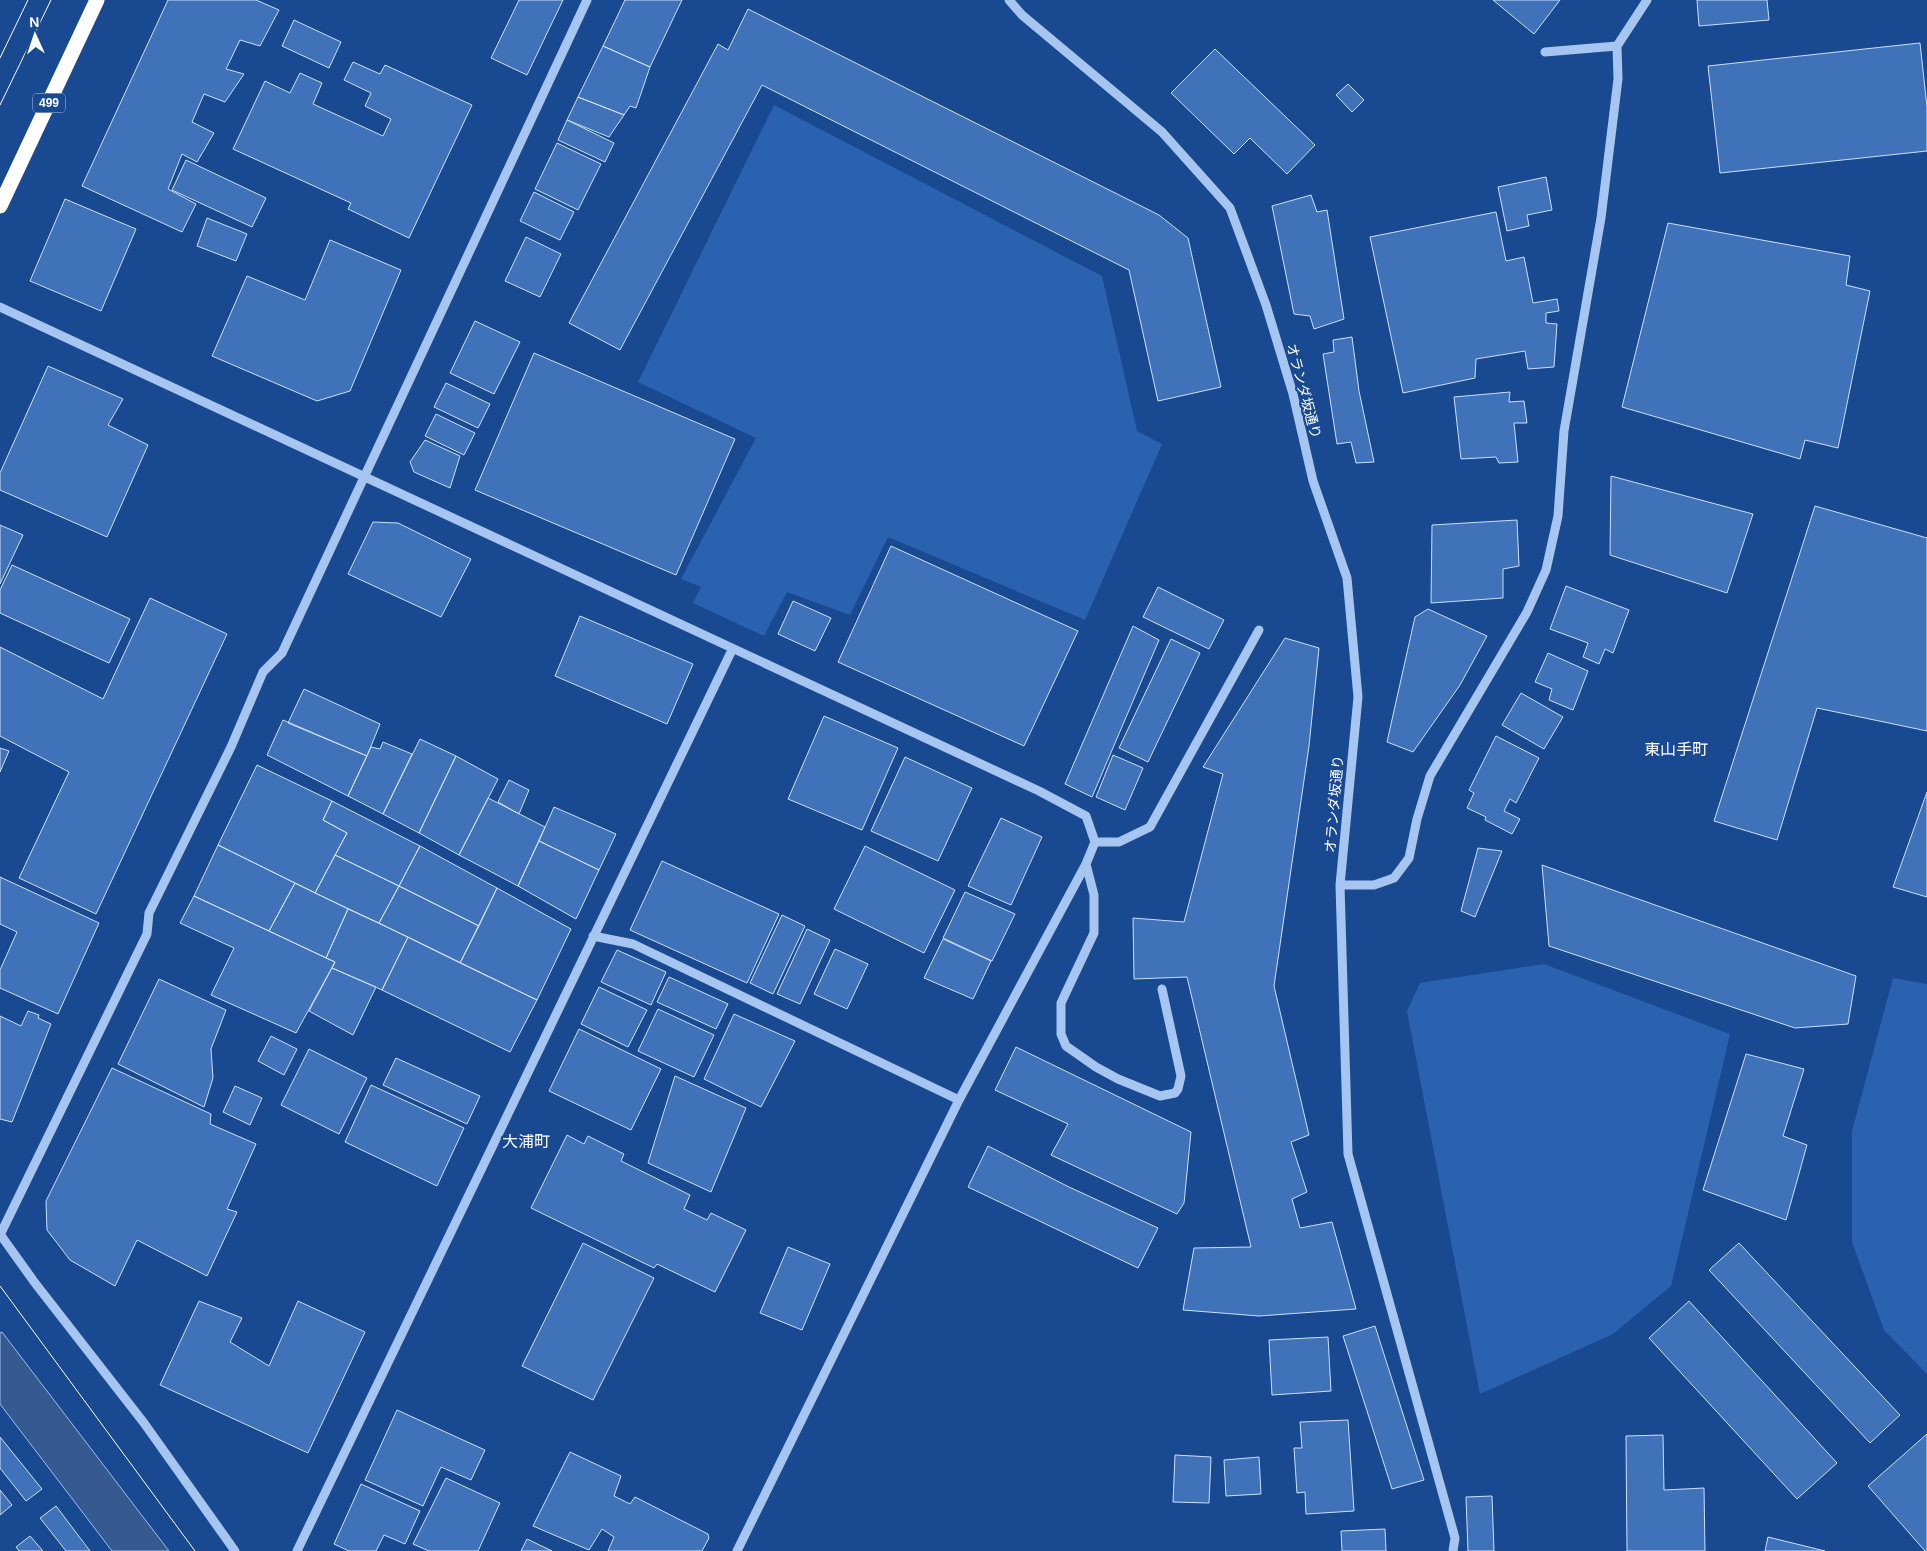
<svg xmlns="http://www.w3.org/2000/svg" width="1927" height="1551" viewBox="0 0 1927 1551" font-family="Arial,'Noto Sans JP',sans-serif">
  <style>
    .green { fill: #2a62b0 }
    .water { fill: #365a90; stroke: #99c0f2 }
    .building { fill: #4072b9; stroke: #cde0fb }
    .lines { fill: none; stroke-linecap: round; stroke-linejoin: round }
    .minor { stroke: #a6c5f0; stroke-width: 9 }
    .highway { stroke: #fff; stroke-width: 15 }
    .tram { stroke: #fff; stroke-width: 1 }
    .labels { text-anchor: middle; stroke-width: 4.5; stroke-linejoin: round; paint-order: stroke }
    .shield { fill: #184991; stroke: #bac8de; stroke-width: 1 }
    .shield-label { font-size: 12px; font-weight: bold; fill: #fff }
    .street-label { font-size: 14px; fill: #fff; stroke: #184991 }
    .quarter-label { font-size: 16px; fill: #fff; stroke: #184991 }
  </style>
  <rect width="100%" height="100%" fill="#184991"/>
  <path class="green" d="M774 105 1102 276 1137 431 1162 444 1085 620 888 537 850 615 787 592 764 636 693 603 701 587 681 579 756 438 638 382Z
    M1544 964 1730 1034 1671 1286 1613 1334 1480 1394 1407 1011 1420 983Z
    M1893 978 1927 984V1374L1884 1330 1852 1242V1131Z"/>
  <path class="water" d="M2 1332 169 1551H112L0 1404V1333Z"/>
  <path class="building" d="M168 0H256L279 10 260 46 240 40 226 69 244 74 225 102 204 94 192 122 214 133 197 162 182 154 168 189 196 204 182 232 82 186Z
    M519 0H563L527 75 491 58Z
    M625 0H682L650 67 603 46Z
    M1493 0H1560L1534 34Z
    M1697 0H1767L1769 20 1699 26Z
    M748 9 1159 215 1188 238 1221 387 1158 401 1129 270 762 85 620 350 569 323 718 44 728 50Z
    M294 20 341 42 329 68 282 46Z
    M1920 43 1927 107V151L1720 173 1708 66Z
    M603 46 650 67 636 108 630 106 624 115 578 97Z
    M1215 49 1315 145 1287 174 1250 138 1234 154 1171 93Z
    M353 62 380 74 385 65 472 105 409 238 348 209 351 203 233 149 265 81 290 93 300 73 322 83 313 104 383 136 391 119 365 106 371 93 344 80Z
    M1348 84 1364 100 1352 112 1336 95Z
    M578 97 624 115 609 137 567 120Z
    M567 120 614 143 605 162 558 140Z
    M557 143 601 164 578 210 535 189Z
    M186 160 266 198 252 227 172 190Z
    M1546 177 1552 210 1527 215 1529 226 1507 231 1498 187Z
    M534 192 574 212 560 240 520 221Z
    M1311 195 1317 212 1327 210 1344 319 1314 329 1310 316 1294 314 1272 206Z
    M65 199 136 229 101 311 30 281Z
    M1496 212 1506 261 1524 257 1533 303 1557 299 1559 311 1546 313V323L1557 324 1554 367 1528 369 1525 351 1476 359 1475 378 1403 393 1370 237Z
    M207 218 247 234 236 261 197 246Z
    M1668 223 1850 256 1846 285 1870 291 1838 448 1805 440 1800 459 1622 407Z
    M526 237 561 254 540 297 505 281Z
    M330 240 401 270 350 391 317 401 212 356 247 276 305 300Z
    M475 321 520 342 494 394 450 373Z
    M1352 337 1359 391 1374 462 1356 463 1351 442 1337 444 1323 354 1334 352 1333 340Z
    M534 353 735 439 676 575 475 490Z
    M48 366 123 399 108 425 148 445 107 537 0 490V473Z
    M446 383 490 404 478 428 434 407Z
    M1510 392 1509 402 1524 401 1527 423H1514L1518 462 1499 463 1496 457 1461 459 1454 397Z
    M436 414 475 433 464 455 425 436Z
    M425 440 460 456 450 488 414 472 410 462Z
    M1611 476 1753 514 1727 593 1610 555Z
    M1815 506 1927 538V731L1817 708 1777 840 1714 821Z
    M1517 520 1519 566 1503 569V598L1431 603 1432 525Z
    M373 522 398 523 471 559 441 617 348 574Z
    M0 525 23 535 0 584Z
    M891 546 1078 631 1024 746 838 662Z
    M12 565 130 619 109 663 0 613V590Z
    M1566 586 1629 610 1613 653 1605 649 1599 664 1583 657 1588 643 1550 629Z
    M1158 587 1224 620 1209 649 1143 617Z
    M150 598 227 634 96 914 19 878 69 772 0 736V647L103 699Z
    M793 601 831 618 815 651 778 634Z
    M1428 609 1487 636 1460 685 1413 752 1387 742 1415 617Z
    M580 616 693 664 667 724 555 676Z
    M1133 626 1159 640 1092 797 1065 784Z
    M1285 638 1319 648 1309 746 1274 986 1309 1135 1291 1142 1307 1192 1292 1199 1300 1228 1332 1222 1356 1309 1259 1316 1183 1310 1194 1248 1251 1247 1187 977 1134 979 1133 918 1184 922 1223 774 1203 767Z
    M1171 639 1200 653 1148 762 1119 748Z
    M1548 653 1588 671 1573 710 1549 700 1552 689 1535 682Z
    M304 689 380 724 367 756 288 723Z
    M1521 693 1563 717 1544 749 1502 725Z
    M824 716 898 748 862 830 788 799Z
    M283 720 367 756 348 796 267 755Z
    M1496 736 1539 758 1516 803 1510 799 1504 811 1520 819 1512 834 1485 820 1486 817 1467 808 1474 793 1469 790Z
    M420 739 456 756 419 833 383 814Z
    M383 742 412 754 383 814 348 796 371 747 380 749Z
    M0 748 9 751 0 772Z
    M1113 755 1143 768 1125 810 1096 797Z
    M456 756 498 779 459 855 419 833Z
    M905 757 972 788 938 861 871 831Z
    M257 765 332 801 323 820 347 833 315 893 218 845Z
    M509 780 529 790 519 814 498 802Z
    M1927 792V897L1893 887Z
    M488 798 545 827 518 886 459 855Z
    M332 801 420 846 399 886 335 855 347 833 323 820Z
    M554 807 616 834 599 870 539 841Z
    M1001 818 1042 837 1011 905 968 886Z
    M539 841 599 870 576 919 518 886Z
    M218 845 295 883 269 931 194 896Z
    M420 846 497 888 479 926 399 886Z
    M865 846 955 890 924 953 834 909Z
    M1478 848 1502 851 1475 917 1461 911Z
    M335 855 399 886 379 923 315 893Z
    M662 861 779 914 747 983 630 930Z
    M1542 865 1856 976 1848 1024 1795 1028 1549 946Z
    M0 877 99 923 58 1014 0 988V970L17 932 0 924Z
    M295 883 348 909 326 958 269 931Z
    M399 886 479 926 460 963 379 923Z
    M497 888 571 929 537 1000 460 963Z
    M965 892 1015 914 992 961 943 938Z
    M194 896 335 962 296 1033 211 995 234 948 180 923Z
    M348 909 408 937 382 990 332 968 335 962 326 958Z
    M782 915 805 926 773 994 750 983Z
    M807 929 830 940 800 1004 777 994Z
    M408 937 537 1000 510 1052 382 990Z
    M943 939 991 961 973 999 924 978Z
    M835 949 868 964 847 1009 814 994Z
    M617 950 666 972 651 1005 601 982Z
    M332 968 376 987 353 1035 309 1011Z
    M669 977 728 1004 716 1029 657 1002Z
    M159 979 226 1010 211 1049 213 1078 204 1107 118 1064Z
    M599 987 647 1010 628 1047 581 1024Z
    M658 1009 714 1035 694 1077 638 1051Z
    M28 1011 39 1015 38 1018 51 1024 12 1122 0 1119V1016L21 1026Z
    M734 1014 795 1041 761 1107 704 1079Z
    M579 1029 661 1069 631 1130 549 1091Z
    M271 1036 297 1049 284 1075 258 1061Z
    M1016 1047 1191 1132 1184 1203 1177 1214 1051 1155 1068 1124 995 1090Z
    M309 1049 367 1078 339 1134 281 1105Z
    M1746 1054 1804 1069 1783 1136 1807 1145 1786 1220 1703 1190Z
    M396 1058 480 1096 467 1124 383 1085Z
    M112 1068 211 1114 210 1124 256 1144 227 1209 237 1212 207 1276 137 1240 115 1286 70 1260 47 1230 46 1201Z
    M675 1076 746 1108 711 1192 648 1163Z
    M371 1085 464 1128 437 1186 345 1142Z
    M235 1086 262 1098 250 1125 223 1112Z
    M567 1135 584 1144 588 1136 624 1154 621 1161 690 1195 684 1209 707 1220 711 1213 746 1230 715 1292 657 1264 654 1268 531 1208Z
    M988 1146 1069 1187 1158 1228 1138 1268 968 1187Z
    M583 1243 654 1278 593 1400 522 1366Z
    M1739 1243 1900 1415 1870 1443 1709 1270Z
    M788 1247 830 1264 802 1330 760 1313Z
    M199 1301 242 1318 230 1342 269 1366 298 1301 365 1332 308 1453 160 1385Z
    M1689 1301 1837 1463 1797 1499 1649 1338Z
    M1375 1326 1424 1480 1392 1489 1343 1336Z
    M1328 1337 1331 1391 1272 1395 1269 1340Z
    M397 1410 485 1450 471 1480 441 1467 423 1506 365 1480Z
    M1348 1420 1354 1511 1306 1514 1305 1492 1297 1493 1294 1448H1302L1300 1422Z
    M1927 1434V1551H1925L1868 1486Z
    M1663 1435 1664 1490 1704 1488 1705 1551H1627L1626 1436Z
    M0 1437 42 1489 26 1501 0 1468Z
    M570 1452 621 1476 614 1496 630 1504 635 1497 708 1534 709 1538 702 1551H608L614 1537 602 1529 589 1550 533 1526Z
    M1175 1455 1211 1457 1209 1503 1173 1502Z
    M1259 1457 1261 1494 1226 1496 1224 1460Z
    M446 1478 500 1503 478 1551H429L413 1544Z
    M361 1484 420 1511 405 1544 384 1535 376 1551H349L334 1544Z
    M0 1490 12 1505 0 1515Z
    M1492 1496 1494 1551H1468L1466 1497Z
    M56 1506 90 1551H66L40 1518Z
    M1385 1529 1386 1551H1342L1341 1531Z
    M30 1536 43 1551H19L16 1547Z
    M1768 1537 1825 1551H1765Z
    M527 1539 552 1551H521Z"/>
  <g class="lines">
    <path class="minor" d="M1009 0 1022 15 1162 132 1230 208 1266 305 1293 394 1313 481 1347 578 1358 697 1340 885 1348 1154 1455 1538 1453 1551
      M1545 52 1617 46
      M0 307 1039 791 1086 816 1095 842 1086 864 959 1100 737 1551
      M1095 842H1119L1150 827 1259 630
      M1086 864 1094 895V933L1061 1003V1034L1066 1046 1096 1067 1118 1079 1160 1096 1175 1093 1178 1089 1181 1076 1162 989
      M1340 885H1374L1394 878 1409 858 1417 819 1430 776 1527 612 1546 570 1558 516 1564 431 1601 218 1618 79 1617 46 1647 0
      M593 936 633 944 959 1100
      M0 1234 35 1283 144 1423 235 1551
      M0 1235 147 934 149 913 231 747 263 672 282 653 587 0
      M297 1551 732 650"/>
    <path class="highway" d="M0 206 97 0"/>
    <path class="tram" d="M0 58 28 0
      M0 105 51 0
      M0 1286 195 1551"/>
  </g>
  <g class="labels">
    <rect class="shield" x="33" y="93.5" width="32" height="19" rx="4"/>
    <g class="shield-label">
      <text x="49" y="107">499</text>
    </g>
    <g class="street-label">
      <text transform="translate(1304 391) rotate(75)" y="5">オランダ坂通り</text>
      <text transform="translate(1334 804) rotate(-85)" y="5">オランダ坂通り</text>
    </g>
    <g class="quarter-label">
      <text x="1676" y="755">東山手町</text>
      <text x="526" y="1147">大浦町</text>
    </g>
  </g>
  <g transform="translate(35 35) rotate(357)" stroke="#184991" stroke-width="4" paint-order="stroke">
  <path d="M0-4L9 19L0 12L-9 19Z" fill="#ffffff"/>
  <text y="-8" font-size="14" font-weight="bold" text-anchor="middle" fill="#ffffff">N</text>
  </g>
</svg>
